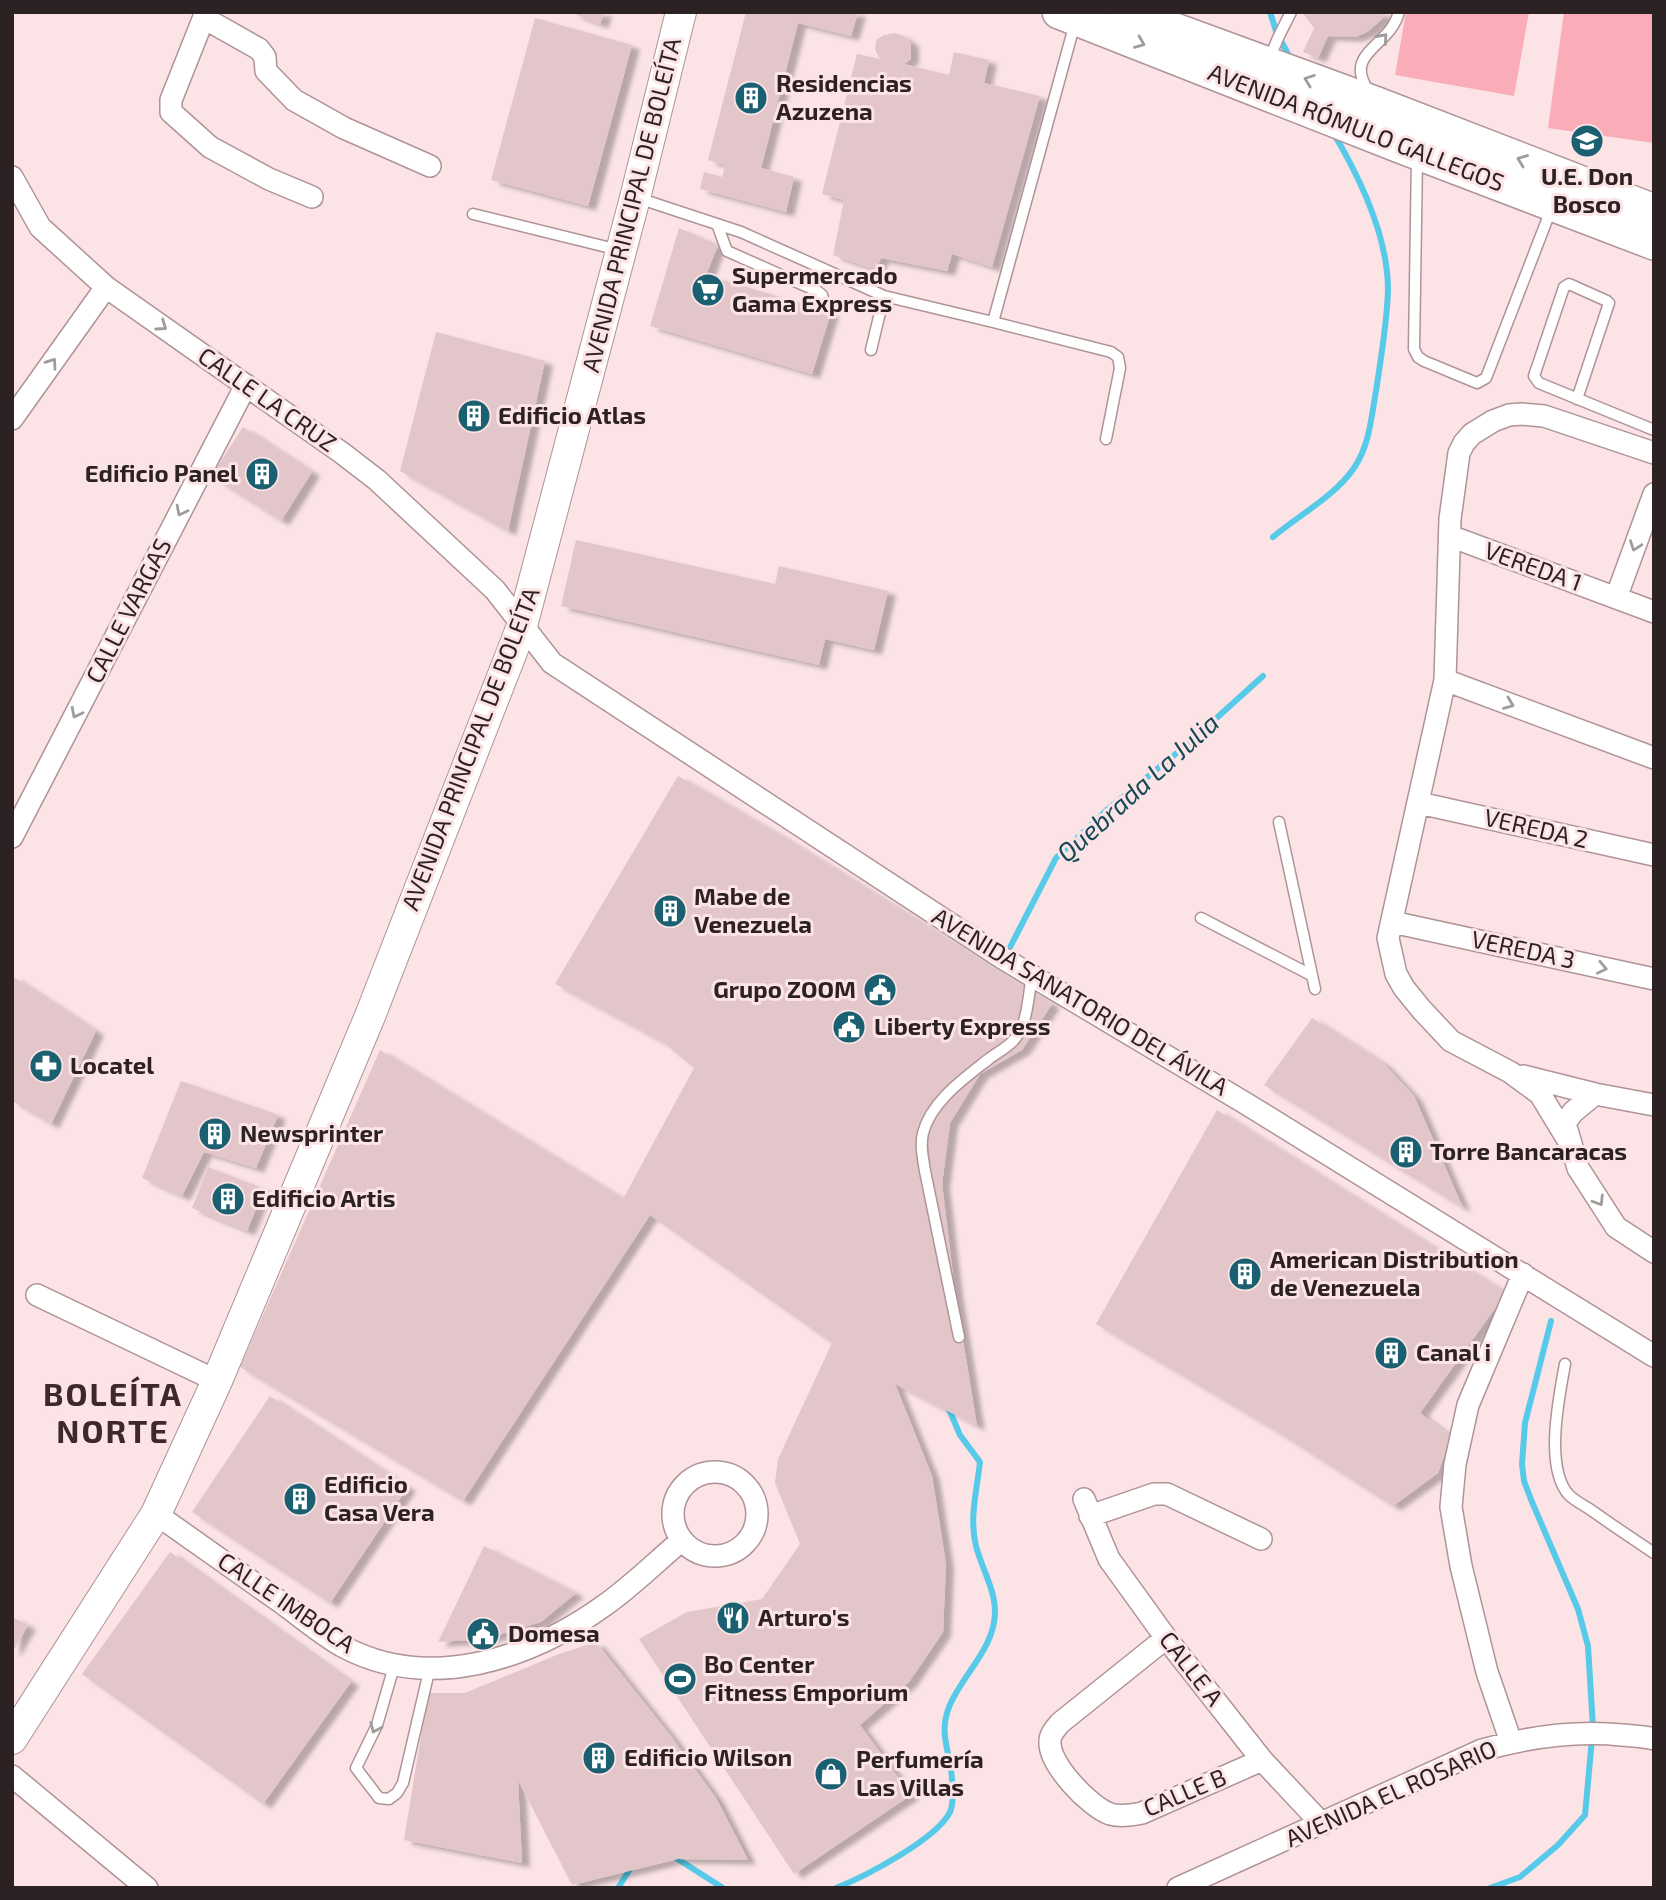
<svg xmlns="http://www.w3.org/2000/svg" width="1666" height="1900" viewBox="0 0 1666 1900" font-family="'Exo 2',sans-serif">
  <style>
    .green { fill: #faadb9 }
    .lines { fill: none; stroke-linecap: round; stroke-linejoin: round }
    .stream { stroke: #56cae8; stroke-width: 6 }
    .building { fill: #e3c6ca; filter: url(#shadow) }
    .lane-casing { stroke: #af9397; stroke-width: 13 }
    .street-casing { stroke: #af9397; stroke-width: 24 }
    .secondary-casing { stroke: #af9397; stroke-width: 32 }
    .primary-casing { stroke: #af9397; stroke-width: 36 }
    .lane { stroke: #fff; stroke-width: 10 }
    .street { stroke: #fff; stroke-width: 21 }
    .secondary { stroke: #fff; stroke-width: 30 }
    .primary { stroke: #fff; stroke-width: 33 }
    .oneway { stroke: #a09c9c }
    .labels { text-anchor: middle; stroke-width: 6; stroke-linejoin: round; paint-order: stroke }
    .poi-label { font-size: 24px; font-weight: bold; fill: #2d2223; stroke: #fbe3e6; text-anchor: start }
    .street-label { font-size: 24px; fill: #2d2223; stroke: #fbe3e6 }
    .water-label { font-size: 26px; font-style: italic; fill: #164956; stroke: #fbe3e6 }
    .district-label { font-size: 32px; font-weight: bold; letter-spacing: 2px; fill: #3e282c; stroke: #fbe3e6 }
  </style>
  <defs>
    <filter id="shadow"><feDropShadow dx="8" dy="4.5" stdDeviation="2" flood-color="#0004"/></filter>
  </defs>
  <rect width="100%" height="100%" fill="#fbe3e6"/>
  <path class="green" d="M1406 12H1529L1514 96 1395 75Z
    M1564 12H1654V143L1548 128Z"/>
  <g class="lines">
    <path class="stream" d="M1270 12 1276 31 1290 58
      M1273 537C1299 515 1335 496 1354 468 1370 444 1371 418 1376 391 1381 358 1387 323 1388 290 1388 237 1360 178 1334 134
      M1005 957 1056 858 1108 809 1189 743 1263 676
      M673 1856 723 1888
      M618 1888 632 1866
      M836 1888C864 1877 937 1839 950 1812 954 1803 953 1790 952 1780 951 1753 938 1735 949 1707 962 1675 995 1648 995 1612 995 1589 982 1569 976 1546 969 1519 977 1489 980 1462L960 1435 948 1407
      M1490 1888 1520 1877 1558 1845 1585 1815 1593 1728 1588 1646 1578 1609 1532 1502 1524 1481 1522 1464 1525 1423 1551 1321"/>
  </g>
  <path class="building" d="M570 12H604L600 24Z
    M746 12H858L851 36 798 23 761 168 794 177 786 212 700 189 704 172 722 177 725 165 708 160Z
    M1302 12H1385L1381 20 1367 32 1355 37 1328 36 1318 58 1303 52 1314 28Z
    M535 18 632 45 588 206 491 180Z
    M894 33 902 35 911 43V59L904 64 949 75 954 52 989 60 984 83 1040 96 992 267 952 254 947 271 881 258 876 270 833 255 844 200 822 194 857 54 880 59 875 50 876 40 884 35Z
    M679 228 718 245 706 275 831 312 812 374 650 326Z
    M436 332 545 361 508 531 400 471Z
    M243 427 312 472 281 521 211 476Z
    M576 540 775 584 779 566 888 591 874 650 825 639 819 665 561 606Z
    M678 776 785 838 1052 1004 1022 1050 980 1074 950 1123 942 1184 955 1292 977 1426 895 1384 932 1476 946 1564 943 1632 909 1682 860 1725 911 1795 794 1874 639 1639 687 1612 762 1599 800 1544 775 1483 778 1459 832 1343 650 1215 463 1501 240 1367 380 1050 623 1199 694 1068 663 1042 555 984Z
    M12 976 96 1031 51 1124 12 1101Z
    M1312 1018 1383 1063 1414 1096 1463 1208 1264 1085Z
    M181 1081 278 1115 256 1168 204 1152 182 1196 142 1178Z
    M1217 1110 1506 1293 1420 1413 1451 1436 1438 1473 1393 1506 1273 1429 1096 1324Z
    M208 1167 264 1189 247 1231 192 1208Z
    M270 1396 408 1487 330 1603 192 1512Z
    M484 1546 576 1593 541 1622 486 1639 438 1642Z
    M170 1552 351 1682 263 1804 82 1674Z
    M12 1617 28 1625 12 1653Z
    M596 1642 670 1735 716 1798 748 1860 678 1859 572 1885 518 1780 522 1863 404 1840 428 1693H465L559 1654Z"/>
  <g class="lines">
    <defs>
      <path id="lane" d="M1269 60 1278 38 1291 12
        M1368 90C1343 52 1390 47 1399 12
        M1417 157 1414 349 1418 357 1424 361 1477 383 1486 378 1552 207
        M638 198 741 232 884 296 993 322 1075 23
        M473 214 619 250
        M717 224 727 251 817 291 822 295 826 308
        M993 322 1111 352 1118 357 1120 368 1106 439
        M871 350 884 296
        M1577 399 1609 303 1607 301 1569 284 1564 287 1534 376 1539 383 1654 430
        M1279 822 1315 989
        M1201 918 1311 975
        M959 1337 925 1171C923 1158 920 1146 923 1133 931 1101 966 1077 990 1058 997 1053 1006 1048 1012 1042 1028 1027 1028 996 1032 976
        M1565 1364C1559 1397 1544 1468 1569 1495 1575 1501 1585 1506 1591 1510 1612 1525 1633 1539 1654 1553
        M395 1663 377 1725 356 1768 379 1798 389 1799 397 1793 403 1783 430 1667"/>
      <path id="street" d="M206 12 171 100V112L210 147 269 179 312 197
        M204 18 259 49 265 57 266 71 294 100 344 128 430 166
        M12 177 40 227 106 287 342 453 377 480 495 590 552 663 1004 959 1245 1103 1654 1356
        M12 419 106 287
        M1450 536 1654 612
        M1616 598 1654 494
        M1445 680 1654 758
        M1419 803 1654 855
        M12 837 246 385
        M1392 922 1654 979
        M1523 1076 1595 1094 1654 1105
        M1595 1094 1573 1112 1565 1123 1578 1168 1616 1227 1654 1252
        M1568 1140 1540 1094 1510 1072 1451 1041 1421 1009 1404 988 1396 974 1388 938 1445 680 1450 519 1459 453 1464 443 1472 434 1493 421 1509 415 1522 414 1544 416 1654 453
        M37 1295 217 1381
        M673 1514a42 42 0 1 1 84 0a42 42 0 1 1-84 0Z
        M1084 1499 1109 1559 1166 1638 1262 1760 1322 1824
        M156 1514C198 1544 240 1573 282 1603 301 1617 321 1634 342 1646 429 1693 530 1659 605 1605 632 1586 657 1561 682 1540
        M1090 1516 1154 1494H1167L1261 1539
        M1166 1638 1060 1723C1056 1728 1050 1734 1050 1741 1048 1764 1090 1807 1110 1814 1120 1817 1132 1815 1142 1813L1262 1760
        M1511 1742 1487 1672 1461 1566 1451 1507 1455 1464 1468 1405 1523 1274
        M12 1776 147 1888
        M1178 1888 1482 1750C1528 1737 1574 1730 1622 1735 1632 1736 1644 1736 1654 1739"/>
      <path id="secondary" d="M12 1739 156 1514 217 1381 370 1016 522 626 635 198 681 12"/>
      <path id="primary" d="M1059 12 1397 145 1654 243
        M1126 12 1377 104 1654 211"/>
    </defs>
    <use href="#lane" class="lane-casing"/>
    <use href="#street" class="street-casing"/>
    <use href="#secondary" class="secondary-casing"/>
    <use href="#primary" class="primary-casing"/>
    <use href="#lane" class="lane"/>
    <use href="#street" class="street"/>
    <use href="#secondary" class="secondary"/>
    <use href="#primary" class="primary"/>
  </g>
  <defs><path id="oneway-chevron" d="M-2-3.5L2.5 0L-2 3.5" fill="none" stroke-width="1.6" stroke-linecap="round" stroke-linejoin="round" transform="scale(1.75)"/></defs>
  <g class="oneway">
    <use href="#oneway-chevron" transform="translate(1383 38) rotate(-48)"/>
    <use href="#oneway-chevron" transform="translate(1140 43) rotate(22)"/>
    <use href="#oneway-chevron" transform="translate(1309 80) rotate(-160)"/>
    <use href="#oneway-chevron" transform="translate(1522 160) rotate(-159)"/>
    <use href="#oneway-chevron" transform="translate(162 326) rotate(35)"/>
    <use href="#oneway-chevron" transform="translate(52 363) rotate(-55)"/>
    <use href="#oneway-chevron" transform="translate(181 511) rotate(117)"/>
    <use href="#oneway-chevron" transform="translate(1635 546) rotate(110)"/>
    <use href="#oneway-chevron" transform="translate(1509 704) rotate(21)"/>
    <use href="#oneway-chevron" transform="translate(76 713) rotate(117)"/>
    <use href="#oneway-chevron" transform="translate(1602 968) rotate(12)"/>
    <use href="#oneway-chevron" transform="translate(1599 1201) rotate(58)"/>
    <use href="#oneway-chevron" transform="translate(375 1728) rotate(114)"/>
  </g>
  <defs>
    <symbol id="building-disc" viewBox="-11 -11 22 22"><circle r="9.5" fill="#1a6071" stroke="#fbe3e6"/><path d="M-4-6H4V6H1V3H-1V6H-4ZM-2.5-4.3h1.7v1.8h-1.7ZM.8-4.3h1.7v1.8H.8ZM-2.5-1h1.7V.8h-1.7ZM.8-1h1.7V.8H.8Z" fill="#fff"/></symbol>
    <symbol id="school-disc" viewBox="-11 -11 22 22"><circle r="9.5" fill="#1a6071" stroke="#fbe3e6"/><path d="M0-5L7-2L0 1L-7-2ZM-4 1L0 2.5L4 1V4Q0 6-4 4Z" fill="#fff"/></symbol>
    <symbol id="supermarket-disc" viewBox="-11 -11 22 22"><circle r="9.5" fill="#1a6071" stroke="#fbe3e6"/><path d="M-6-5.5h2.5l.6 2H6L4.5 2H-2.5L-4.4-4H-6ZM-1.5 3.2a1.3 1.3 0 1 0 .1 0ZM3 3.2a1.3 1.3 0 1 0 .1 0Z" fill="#fff"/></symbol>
    <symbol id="civic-disc" viewBox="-11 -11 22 22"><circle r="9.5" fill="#1a6071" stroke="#fbe3e6"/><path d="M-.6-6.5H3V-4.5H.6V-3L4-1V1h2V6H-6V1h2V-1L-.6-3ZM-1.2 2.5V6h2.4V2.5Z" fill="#fff"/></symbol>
    <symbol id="pharmacy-disc" viewBox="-11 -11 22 22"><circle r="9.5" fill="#1a6071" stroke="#fbe3e6"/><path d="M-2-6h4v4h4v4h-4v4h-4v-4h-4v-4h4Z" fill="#fff"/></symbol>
    <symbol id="restaurant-disc" viewBox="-11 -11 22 22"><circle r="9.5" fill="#1a6071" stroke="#fbe3e6"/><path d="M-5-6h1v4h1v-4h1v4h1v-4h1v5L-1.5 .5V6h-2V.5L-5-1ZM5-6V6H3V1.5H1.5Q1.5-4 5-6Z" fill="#fff"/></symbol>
    <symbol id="stadium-disc" viewBox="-11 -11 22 22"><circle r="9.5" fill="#1a6071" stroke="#fbe3e6"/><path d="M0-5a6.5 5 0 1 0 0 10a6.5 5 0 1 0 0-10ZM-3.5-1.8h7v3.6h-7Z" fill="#fff"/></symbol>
    <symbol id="shop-disc" viewBox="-11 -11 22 22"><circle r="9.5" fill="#1a6071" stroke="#fbe3e6"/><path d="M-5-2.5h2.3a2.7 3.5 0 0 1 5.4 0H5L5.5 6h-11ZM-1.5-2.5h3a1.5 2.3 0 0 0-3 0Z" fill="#fff"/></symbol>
  </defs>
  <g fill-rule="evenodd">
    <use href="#building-disc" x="732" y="79" width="38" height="38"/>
    <use href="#school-disc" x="1568" y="122" width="38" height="38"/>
    <use href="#supermarket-disc" x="689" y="271" width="38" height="38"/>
    <use href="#building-disc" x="455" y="397" width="38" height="38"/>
    <use href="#building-disc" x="243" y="455" width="38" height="38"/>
    <use href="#building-disc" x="651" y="892" width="38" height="38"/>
    <use href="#civic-disc" x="861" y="971" width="38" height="38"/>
    <use href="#civic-disc" x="830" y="1008" width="38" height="38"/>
    <use href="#pharmacy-disc" x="27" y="1047" width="38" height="38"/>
    <use href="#building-disc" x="196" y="1115" width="38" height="38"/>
    <use href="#building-disc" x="1387" y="1133" width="38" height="38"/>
    <use href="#building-disc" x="209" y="1180" width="38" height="38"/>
    <use href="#building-disc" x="1226" y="1255" width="38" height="38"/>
    <use href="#building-disc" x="1372" y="1334" width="38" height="38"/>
    <use href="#building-disc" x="281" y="1480" width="38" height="38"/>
    <use href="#restaurant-disc" x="714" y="1599" width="38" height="38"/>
    <use href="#civic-disc" x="464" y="1615" width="38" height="38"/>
    <use href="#stadium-disc" x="661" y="1660" width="38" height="38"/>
    <use href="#building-disc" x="580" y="1739" width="38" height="38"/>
    <use href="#shop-disc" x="812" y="1755" width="38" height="38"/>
  </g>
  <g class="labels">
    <g class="poi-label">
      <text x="776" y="92">Residencias<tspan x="776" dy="28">Azuzena</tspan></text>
      <text x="1587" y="185" text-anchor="middle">U.E. Don<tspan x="1587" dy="28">Bosco</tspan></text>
      <text x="732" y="284">Supermercado<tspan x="732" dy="28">Gama Express</tspan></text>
      <text x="498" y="424">Edificio Atlas</text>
      <text x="238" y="482" text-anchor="end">Edificio Panel</text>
      <text x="694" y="905">Mabe de<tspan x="694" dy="28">Venezuela</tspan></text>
      <text x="856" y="998" text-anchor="end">Grupo ZOOM</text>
      <text x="874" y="1035">Liberty Express</text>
      <text x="70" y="1074">Locatel</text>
      <text x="240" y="1142">Newsprinter</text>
      <text x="1430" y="1160">Torre Bancaracas</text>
      <text x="252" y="1207">Edificio Artis</text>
      <text x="1270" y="1268">American Distribution<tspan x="1270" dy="28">de Venezuela</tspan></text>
      <text x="1416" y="1361">Canal i</text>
      <text x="324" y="1493">Edificio<tspan x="324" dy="28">Casa Vera</tspan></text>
      <text x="758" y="1626">Arturo's</text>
      <text x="508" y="1642">Domesa</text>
      <text x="704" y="1673">Bo Center<tspan x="704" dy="28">Fitness Emporium</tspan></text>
      <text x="624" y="1766">Edificio Wilson</text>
      <text x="856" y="1768">Perfumería<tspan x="856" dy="28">Las Villas</tspan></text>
    </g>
    <g class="street-label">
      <text transform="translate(1356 128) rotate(21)" y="8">AVENIDA RÓMULO GALLEGOS</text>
      <text transform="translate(632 205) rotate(-76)" y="8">AVENIDA PRINCIPAL DE BOLEÍTA</text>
      <text transform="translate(267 400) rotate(35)" y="8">CALLE LA CRUZ</text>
      <text transform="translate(1533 567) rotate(20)" y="8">VEREDA 1</text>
      <text transform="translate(129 611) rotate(-63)" y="8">CALLE VARGAS</text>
      <text transform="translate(471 749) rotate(-69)" y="8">AVENIDA PRINCIPAL DE BOLEÍTA</text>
      <text transform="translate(1536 829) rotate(13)" y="8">VEREDA 2</text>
      <text transform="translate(1523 950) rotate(12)" y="8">VEREDA 3</text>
      <text transform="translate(1080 1002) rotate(31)" y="8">AVENIDA SANATORIO DEL ÁVILA</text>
      <text transform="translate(286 1603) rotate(34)" y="8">CALLE IMBOCA</text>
      <text transform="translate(1191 1669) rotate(52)" y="8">CALLE A</text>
      <text transform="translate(1185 1793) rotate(-23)" y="8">CALLE B</text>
      <text transform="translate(1391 1794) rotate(-24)" y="8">AVENIDA EL ROSARIO</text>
    </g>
    <g class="water-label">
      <text transform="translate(1138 788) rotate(-42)" y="9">Quebrada La Julia</text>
    </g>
    <g class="district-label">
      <text x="113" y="1406">BOLEÍTA<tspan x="113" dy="37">NORTE</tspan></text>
    </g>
  </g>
  <rect width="1666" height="1900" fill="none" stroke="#2d2223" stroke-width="28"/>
</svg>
